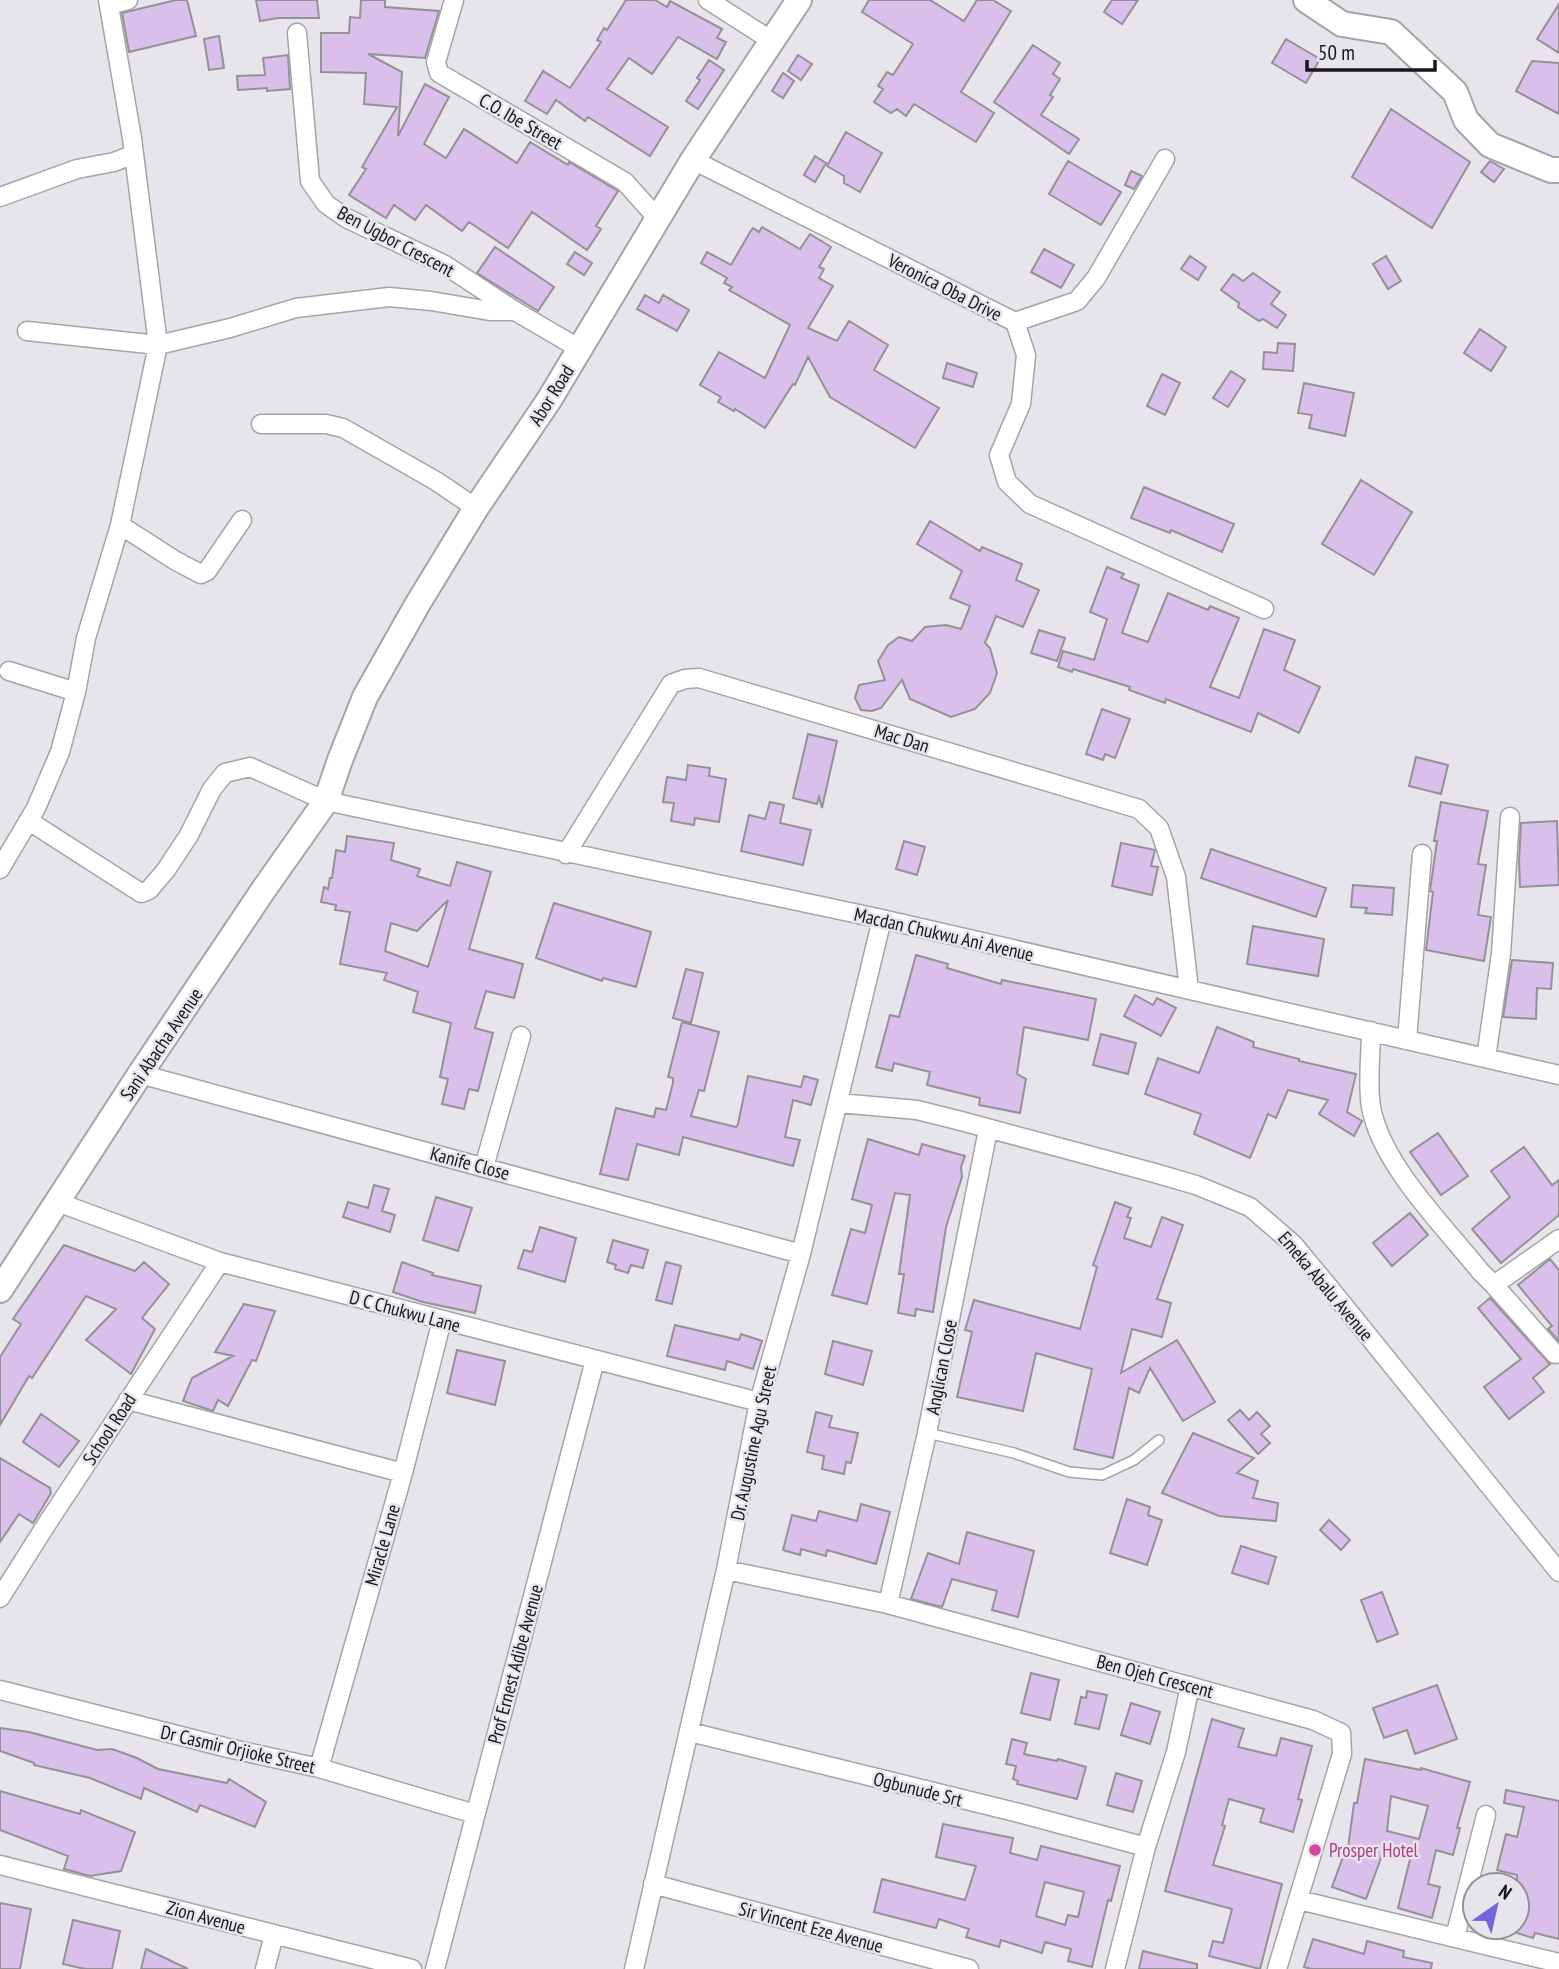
<svg xmlns="http://www.w3.org/2000/svg" width="1559" height="1969" viewBox="0 0 1559 1969" font-family="'PT Sans Narrow',sans-serif">
  <style>
    .building { fill: #d9bfea; stroke: #949197; stroke-width: 2; fill-rule: evenodd }
    .lines { fill: none; stroke-linecap: round; stroke-linejoin: round }
    .lane-casing { stroke: #a6a3a9; stroke-width: 12 }
    .street-casing { stroke: #a6a3a9; stroke-width: 21 }
    .secondary-casing { stroke: #a6a3a9; stroke-width: 28 }
    .lane { stroke: #fff; stroke-width: 9 }
    .street { stroke: #fff; stroke-width: 18 }
    .secondary { stroke: #fff; stroke-width: 24 }
    .hotel-dot { fill: #d1479c; stroke: #e8e4eb; stroke-width: 2.5 }
    .labels { text-anchor: middle; stroke-width: 5; stroke-linejoin: round; paint-order: stroke }
    .street-label { font-size: 19px; fill: #181719; stroke: #e8e4eb }
    .hotel-label { font-size: 19px; fill: #b23c85; stroke: #e8e4eb; text-anchor: start }
  </style>
  <rect width="100%" height="100%" fill="#e8e4eb"/>
  <path class="building" d="M176 0H187L196 36 129 52 122 13Z
    M256 0H317L319 18H278L260 21Z
    M361 0H385V7L439 11 425 58 368 54 402 72 398 136 425 84 449 97 424 144 446 158 464 129 517 163 530 142 568 165 569 162 618 191 596 226 601 229 587 250 532 212 508 248 469 222 462 231 426 205 415 220 394 205 386 218 349 195 366 169 362 167 397 107 364 104 366 73 321 72V33H349L350 17 360 18Z
    M626 0H655L667 7 670 1 722 29 717 38 726 42 717 59 678 37 652 74 629 58 607 89 668 127 650 156 588 117 585 121 556 100 547 114 525 101 543 71 570 88 601 42 597 40 604 28 607 30Z
    M869 0H930L964 21 977 0H993L1011 11 961 92 994 113 976 142 914 104 906 116 897 109 891 113 874 102 883 89 878 86 887 72 893 75 913 44 862 12Z
    M1112 0H1138L1122 24 1104 12Z
    M1559 4V53L1537 39Z
    M219 36 224 68 209 70 204 39Z
    M1286 39 1320 59 1306 83 1272 63Z
    M1033 45 1060 63 1053 74 1060 79 1050 95 1053 97 1041 115 1079 139 1069 154 994 102Z
    M288 55 290 89 267 91V88L238 90 237 76 265 75 263 58Z
    M798 55 812 64 801 80 788 71Z
    M709 60 724 70 698 109 686 101 700 80 697 78Z
    M1532 61 1559 63V114L1516 91Z
    M783 73 794 81 783 98 772 91Z
    M1391 109 1470 162 1432 228 1352 177Z
    M846 132 882 153 860 192 844 183V176L827 166Z
    M815 156 826 163 815 182 804 175Z
    M1068 161 1121 192 1101 225 1049 194Z
    M1490 161 1504 169 1494 182 1481 172Z
    M1131 171 1142 176 1134 189 1125 185Z
    M762 227 800 249 810 234 831 247 819 267 824 269 819 278 833 286 808 328 837 341 849 321 888 345 874 370 939 408 915 448 830 397 808 357 795 385 793 384 765 428 735 409 734 411 718 402 721 397 700 385 719 352 765 378 790 325 729 290 732 287 724 283 727 278 701 263 707 252 731 265 750 232 753 228 759 232Z
    M495 247 554 287 538 311 477 273Z
    M1044 249 1074 265 1061 288 1031 272Z
    M575 252 592 263 584 275 567 264Z
    M1190 256 1206 267 1198 280 1181 269Z
    M1386 256 1401 281 1388 289 1373 264Z
    M1253 273 1280 292 1271 304 1286 315 1277 328 1263 319 1259 321 1238 307 1239 303 1221 290 1233 274 1243 281Z
    M645 295 659 303 663 295 689 310 677 331 637 309Z
    M1480 329 1506 347 1491 371 1464 353Z
    M1278 343 1295 344 1293 371 1263 369 1264 352 1277 353Z
    M947 363 977 373 973 387 943 378Z
    M1231 371 1245 380 1228 407 1213 398Z
    M1162 374 1180 383 1165 415 1147 406Z
    M1304 383 1354 393 1345 436 1309 428 1312 415 1298 413Z
    M1361 480 1412 512 1374 575 1322 544Z
    M1144 487 1234 524 1222 552 1171 530 1170 533 1131 518Z
    M930 521 980 551 982 547 1022 564 1016 580 1039 590 1023 627 996 616 985 643 990 648 997 673 990 693 975 709 951 717 910 699 902 680 881 708 872 711 861 710 855 698 859 685 885 680 878 661 888 645 899 637 912 641 925 627 946 625 961 629 970 606 950 598 962 571 917 544Z
    M1107 567 1124 574 1121 578 1139 585 1122 633 1148 642 1168 593 1208 610 1210 606 1239 618 1210 687 1239 698 1264 629 1295 640 1284 670 1320 687 1299 733 1258 713 1251 732 1166 699 1165 703 1129 690 1130 687 1073 669 1072 672 1058 667 1063 651 1094 660 1107 619 1090 612Z
    M1039 630 1065 638 1057 661 1031 653Z
    M1102 709 1130 719 1115 758 1105 754 1103 760 1086 754Z
    M808 734 837 741 822 808 819 797 817 804 793 798Z
    M1416 757 1448 765 1441 794 1409 786Z
    M688 765 710 768 709 776 726 779 719 822 695 818 694 825 671 821 674 803 663 802 667 777 686 780Z
    M770 802 784 805 780 823 811 830 803 865 741 851 749 815 765 819Z
    M1441 802 1488 811 1478 864 1486 865 1478 915 1491 917 1484 961 1426 950 1433 892 1430 891 1437 841H1434Z
    M1557 821 1559 885 1520 887 1519 861 1521 823Z
    M347 836 394 843 391 860 420 869 417 876 450 886 457 862 491 872 469 949 523 964 514 998 486 991 475 1028 493 1033 478 1091 469 1089 464 1109 442 1104 448 1079 440 1077 451 1023 413 1012 418 992 384 980 387 973 340 964 350 912 335 910 336 905 321 902 324 887 328 889 330 878H332L336 850 345 852ZM448 900 428 967 385 951 391 923 417 931Z
    M904 841 925 847 917 875 896 869Z
    M1121 843 1155 850 1151 866 1158 867 1152 895 1112 886Z
    M1211 849 1326 888 1316 917 1201 878Z
    M1353 885 1394 888 1392 915 1365 913 1367 908 1351 907Z
    M554 903 651 932 636 987 603 978 602 981 536 958Z
    M1253 926 1324 939 1318 976 1247 964Z
    M916 955 948 964 947 968 1001 984 1002 980 1096 999 1088 1040 1024 1027 1017 1074 1026 1079 1020 1113 979 1105 980 1098 927 1085 930 1072 894 1063 892 1071 876 1067 890 1015 899 1017Z
    M1512 960 1553 963 1551 989 1537 988 1536 1019 1503 1017Z
    M686 969 703 973 691 1023 673 1018Z
    M1135 995 1153 1005 1157 998 1176 1008 1161 1036 1124 1016Z
    M682 1022 719 1032 704 1091 699 1090 691 1116 736 1127 738 1124 748 1076 801 1087 804 1076 818 1080 811 1105 793 1100 785 1137 800 1140 793 1166 683 1137 679 1155 637 1144 628 1180 600 1174 616 1108 654 1117 656 1108 666 1110 673 1083V1078L668 1077Z
    M1217 1027 1254 1042 1253 1047 1299 1059V1061L1356 1074 1347 1112 1362 1121 1354 1136 1319 1114 1328 1100 1288 1090 1276 1118 1268 1114 1250 1158 1194 1134 1201 1114 1145 1094 1158 1058 1199 1073Z
    M1101 1034 1136 1043 1128 1074 1093 1065Z
    M1438 1133 1468 1176 1441 1195 1410 1152Z
    M868 1139 919 1155 922 1144 965 1156 961 1167 962 1177 946 1227 933 1312 916 1309 915 1316 898 1313 904 1274H899L910 1195 895 1193 867 1304 832 1295 851 1229 865 1233 872 1205 852 1199Z
    M1524 1147 1552 1185 1559 1180V1215L1501 1263 1472 1229 1510 1197 1491 1171Z
    M374 1185 389 1189 382 1211 395 1215 390 1232 343 1217 348 1202 368 1208Z
    M436 1197 472 1208 458 1251 423 1240Z
    M1115 1202 1131 1208 1127 1217 1131 1218 1124 1238 1151 1247 1162 1217 1183 1225 1157 1299 1171 1303 1162 1337 1132 1329 1121 1373 1177 1340 1215 1402 1183 1421 1150 1368 1139 1393 1129 1388 1113 1458 1074 1449 1092 1369 1036 1353 1023 1411 957 1397 972 1332 965 1330 974 1300 1080 1329 1097 1267 1093 1265Z
    M1410 1213 1428 1235 1392 1266 1373 1243Z
    M540 1227 576 1238 565 1282 518 1268 524 1250 532 1252Z
    M613 1240 648 1250 643 1268 631 1265 628 1273 615 1269 616 1265 607 1262Z
    M64 1245 135 1271 144 1262 169 1284 142 1318 155 1329 131 1374 86 1340 116 1309 86 1296 32 1378 29 1376 0 1425V1357L21 1324 13 1319Z
    M1550 1259 1559 1270V1341L1548 1329 1552 1326 1518 1285Z
    M402 1262 433 1273 432 1275 481 1286 475 1313 423 1302 393 1292Z
    M666 1262 681 1266 672 1304 656 1300Z
    M1490 1298 1550 1364 1533 1378 1544 1392 1509 1419 1484 1387 1521 1359 1478 1308Z
    M244 1304 275 1311 256 1361 252 1360 228 1406 218 1400 213 1411 183 1401 192 1378 233 1356 215 1352Z
    M675 1325 739 1340 741 1334 762 1341 753 1369 727 1361 725 1370 667 1356Z
    M833 1341 872 1351 863 1385 825 1374Z
    M457 1350 505 1361 495 1405 447 1393Z
    M1240 1410 1249 1420 1257 1412 1270 1426 1261 1434 1270 1443 1258 1454 1228 1420Z
    M816 1412 832 1416 829 1427 858 1433 851 1463 846 1462 844 1474 822 1469 824 1456 807 1452Z
    M41 1414 79 1441 59 1467 23 1442Z
    M1193 1433 1254 1458 1237 1473 1258 1481 1253 1498 1278 1503 1276 1521 1219 1516 1162 1493Z
    M0 1458 50 1488 51 1493 33 1523 19 1514 0 1542Z
    M1127 1499 1150 1507 1148 1515 1162 1520 1147 1565 1110 1553Z
    M861 1504 890 1512 876 1564 827 1550 826 1556 801 1549 800 1555 783 1550 792 1515 816 1521 819 1511 857 1521Z
    M1329 1520 1350 1540 1341 1550 1320 1530Z
    M967 1532 1034 1551 1018 1617 992 1610 997 1591 952 1579 942 1607 911 1599 928 1553 959 1564Z
    M1241 1546 1276 1557 1268 1584 1232 1573Z
    M1382 1592 1398 1634 1377 1642 1361 1600Z
    M1031 1673 1059 1680 1050 1720 1021 1713Z
    M1437 1685 1457 1739 1415 1754 1407 1730 1384 1738 1373 1708Z
    M1087 1691 1107 1695 1099 1729 1075 1724 1081 1697 1086 1698Z
    M1131 1703 1160 1712 1150 1744 1121 1735Z
    M1212 1719 1244 1729 1238 1747 1276 1756 1281 1738 1312 1746 1298 1799 1302 1800 1293 1832 1260 1822 1264 1809 1229 1799 1222 1825 1225 1826 1213 1865 1282 1884 1260 1969 1209 1956 1213 1941 1223 1943 1232 1909 1165 1891Z
    M0 1728 29 1732 97 1750 112 1749 137 1758 158 1769 227 1783 229 1779 266 1802 255 1827 200 1805 197 1812 144 1788 141 1799 90 1778 34 1765V1763L0 1751Z
    M1012 1739 1027 1743 1024 1754 1057 1761 1058 1759 1086 1767 1077 1799 1017 1784 1018 1781 1013 1779 1016 1766 1006 1764Z
    M1365 1759 1421 1770V1768L1470 1782 1457 1828H1460L1453 1855 1436 1850 1428 1884 1440 1887 1432 1918 1398 1908 1411 1855 1384 1850 1366 1899 1332 1887 1344 1854 1347 1856 1354 1803H1357ZM1391 1796 1428 1806 1419 1839 1387 1831Z
    M1116 1773 1142 1781 1133 1812 1107 1805Z
    M1506 1790 1559 1801V1939L1535 1933 1533 1938 1517 1933V1875L1497 1870 1506 1834 1517 1837 1524 1807 1504 1803Z
    M0 1791 80 1814 81 1810 135 1832 121 1871 90 1876 64 1869 68 1856 0 1830Z
    M943 1824 1013 1838 1010 1853 1037 1860 1041 1846 1120 1866 1111 1901 1108 1900 1092 1967 1068 1961 1071 1949 1045 1942 1042 1953 1001 1940 999 1947 966 1937 969 1929 939 1919 936 1928 874 1912 882 1879 965 1900 976 1866 936 1857ZM1045 1882 1084 1892 1078 1917 1068 1915 1065 1925 1036 1916Z
    M0 1903 31 1909 20 1969H0Z
    M73 1920 120 1931 112 1969H85L63 1964Z
    M1313 1939 1364 1954 1367 1941 1404 1951 1403 1957 1432 1963 1431 1969H1311L1304 1967Z
    M146 1949 188 1969H141Z
    M1143 1951 1197 1964V1969H1139Z"/>
  <g class="lines">
    <defs>
      <path id="lane" d="M927 1433 1014 1453 1069 1472 1102 1475 1134 1460 1159 1440"/>
      <path id="street" d="M454 0 436 62 439 73 625 182 658 219
        M708 0 772 41
        M109 5 128 0
        M297 33 310 181 326 204 346 218 445 265 515 311 580 349
        M693 160 1015 322 1026 355 1021 404 999 455 1007 482 1030 504 1264 609
        M0 197 77 169 114 162 134 154
        M1015 322 1077 301 1096 278 1165 159
        M27 331 158 345 230 328 296 308 389 297 431 301 490 311H515
        M261 424H326L343 428 436 481 476 508
        M120 525 176 561 201 574 207 571 242 520
        M9 671 76 692
        M29 821 141 893 149 890 166 870 189 835 212 789 225 773 250 767 326 801 882 919 1559 1075
        M566 854 671 684 685 679 699 678 1139 809 1159 828 1176 877 1189 989
        M0 869 36 808 60 752 76 692 86 638 120 525 158 345 132 138 108 0
        M1371 1031C1371 1055 1367 1083 1371 1107 1381 1164 1444 1226 1480 1271L1494 1285 1559 1239
        M1407 1040 1422 854
        M1486 1058 1501 954 1510 817
        M140 1074 801 1254
        M839 1103 917 1110 961 1121 1151 1172 1196 1185 1250 1207 1293 1244 1332 1291 1559 1572
        M484 1167 521 1036
        M57 1202 220 1262 759 1402
        M1494 1285 1555 1354
        M128 1400 403 1473
        M726 1570 888 1604 1313 1720 1341 1733 1342 1754 1277 1969
        M0 1598 50 1519 220 1262
        M888 1604 927 1433 988 1130
        M0 1690 228 1748 319 1768 475 1814
        M690 1732 1019 1813 1146 1847
        M319 1768 403 1473 442 1320
        M0 1865 412 1969
        M653 1884 969 1969
        M1299 1900 1559 1963
        M1455 1937 1486 1815
        M265 1969 274 1935
        M435 1969 595 1360
        M634 1969 726 1570 759 1402 801 1254 882 919
        M1115 1969 1146 1847 1176 1752 1190 1686"/>
      <path id="secondary" d="M1306 0 1342 24 1391 32 1455 92 1466 120 1490 145 1551 170H1559
        M0 1290 140 1074 264 889 326 801 340 760 365 697 417 605 476 508 549 400 693 160 799 0"/>
    </defs>
    <use href="#lane" class="lane-casing"/>
    <use href="#street" class="street-casing"/>
    <use href="#secondary" class="secondary-casing"/>
    <use href="#lane" class="lane"/>
    <use href="#street" class="street"/>
    <use href="#secondary" class="secondary"/>
  </g>
  <circle class="hotel-dot" cx="1315" cy="1850" r="7"/>
  <g class="labels">
    <g class="street-label">
      <text transform="translate(521 121) rotate(30)" y="7">C.O. Ibe Street</text>
      <text transform="translate(396 241) rotate(28)" y="7">Ben Ugbor Crescent</text>
      <text transform="translate(945 287) rotate(27)" y="7">Veronica Oba Drive</text>
      <text transform="translate(551 395) rotate(-58)" y="7">Abor Road</text>
      <text transform="translate(902 738) rotate(17)" y="7">Mac Dan</text>
      <text transform="translate(944 934) rotate(13)" y="7">Macdan Chukwu Ani Avenue</text>
      <text transform="translate(161 1044) rotate(-56)" y="7">Sani Abacha Avenue</text>
      <text transform="translate(470 1163) rotate(15)" y="7">Kanife Close</text>
      <text transform="translate(1326 1286) rotate(50)" y="7">Emeka Abalu Avenue</text>
      <text transform="translate(405 1311) rotate(15)" y="7">D C Chukwu Lane</text>
      <text transform="translate(941 1367) rotate(-79)" y="7">Anglican Close</text>
      <text transform="translate(109 1429) rotate(-57)" y="7">School Road</text>
      <text transform="translate(753 1443) rotate(-78)" y="7">Dr. Augustine Agu Street</text>
      <text transform="translate(382 1545) rotate(-74)" y="7">Miracle Lane</text>
      <text transform="translate(515 1664) rotate(-75)" y="7">Prof Ernest Adibe Avenue</text>
      <text transform="translate(1155 1676) rotate(15)" y="7">Ben Ojeh Crescent</text>
      <text transform="translate(238 1749) rotate(13)" y="7">Dr Casmir Orjioke Street</text>
      <text transform="translate(918 1789) rotate(14)" y="7">Ogbunude Srt</text>
      <text transform="translate(206 1917) rotate(15)" y="7">Zion Avenue</text>
      <text transform="translate(811 1927) rotate(15)" y="7">Sir Vincent Eze Avenue</text>
    </g>
    <g class="hotel-label">
      <text x="1329" y="1857">Prosper Hotel</text>
    </g>
  </g>
  <g transform="translate(1496 1906) rotate(34)"><circle r="33" fill="#e8e4eb" stroke="#959297" stroke-width="2"/>
  <path d="M0-5L12 26L0 18L-12 26Z" fill="#7364df"/>
  <text y="-10" font-size="19" font-weight="bold" text-anchor="middle" fill="#181719">N</text>
  </g>
  <path d="M1307 60v10h128v-10" fill="none" stroke="#181719" stroke-width="3.5"/>
  <text x="1318" y="60" font-size="21" fill="#181719" stroke="#e8e4eb" stroke-width="5" paint-order="stroke">50 m</text>
</svg>
